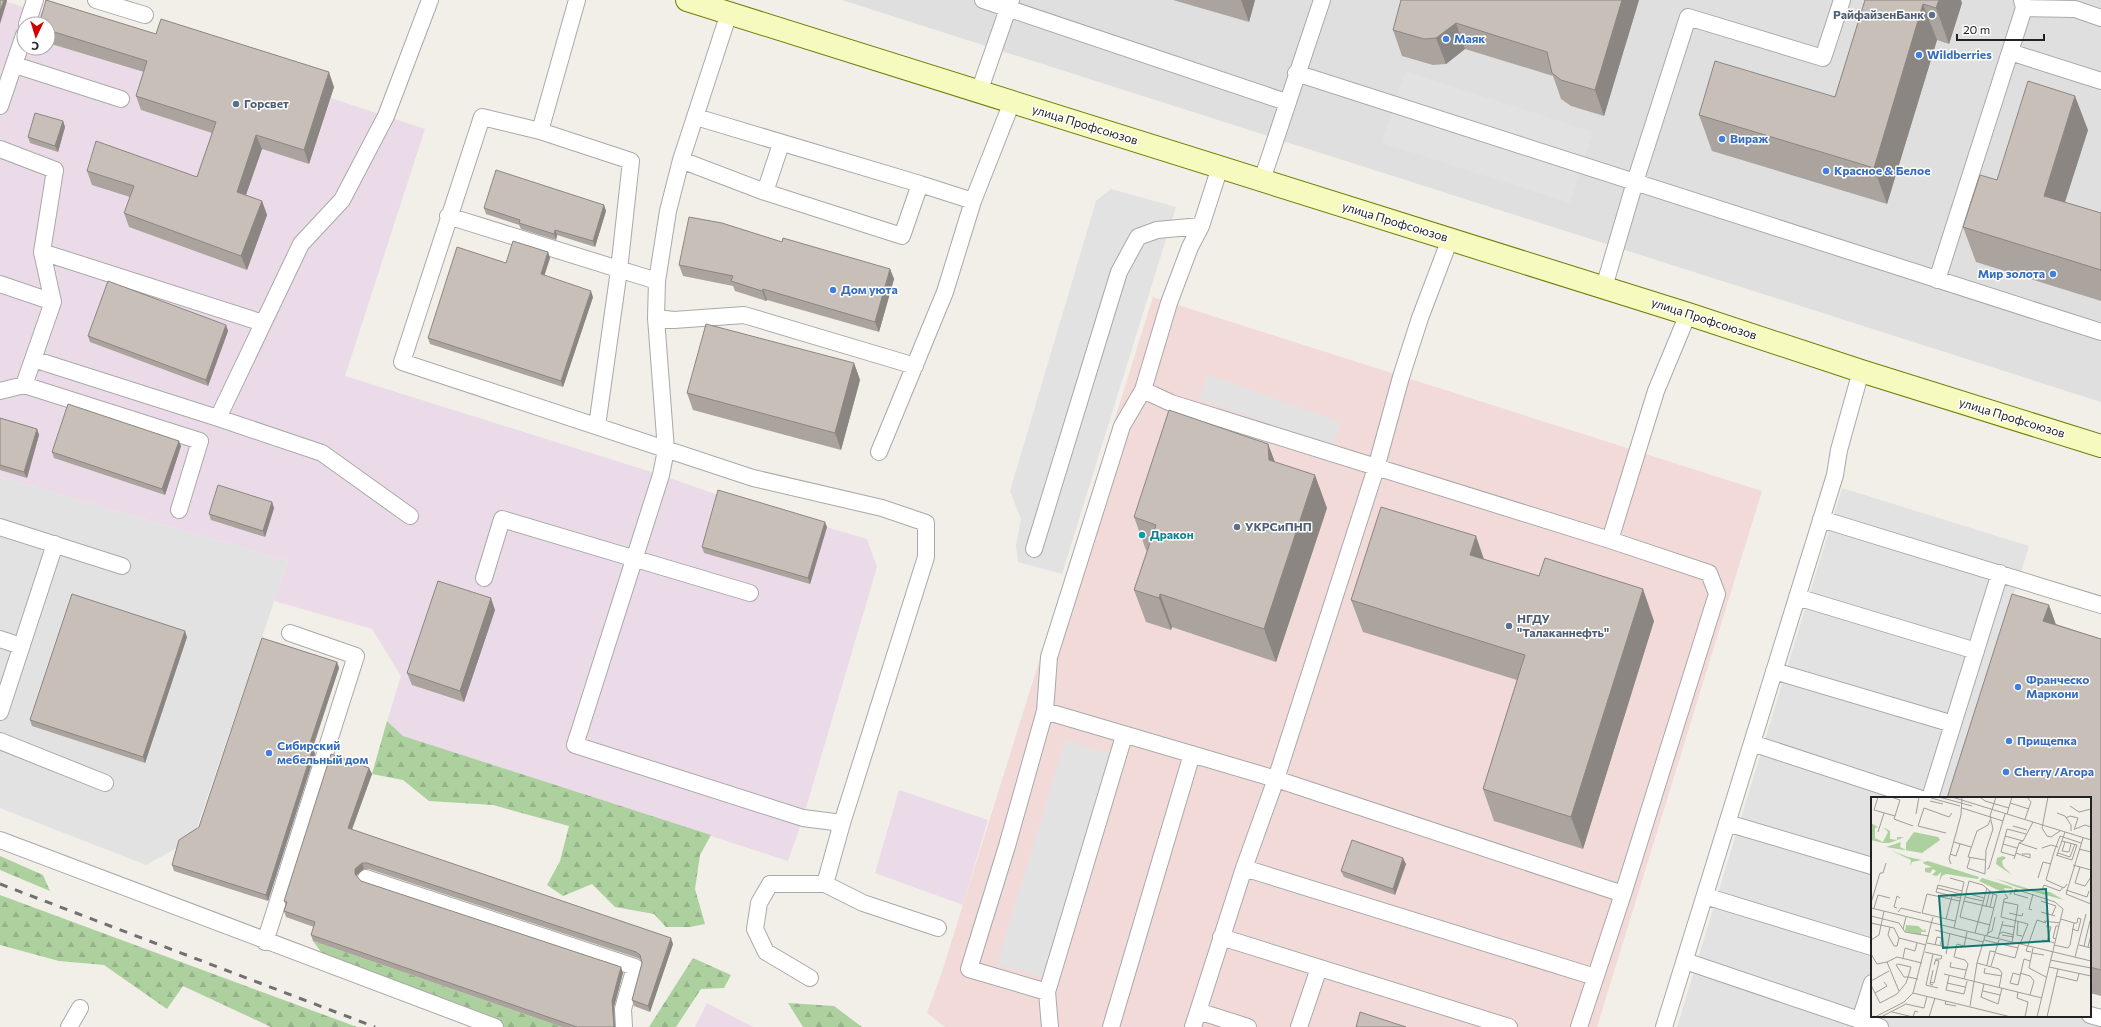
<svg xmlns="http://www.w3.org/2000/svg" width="2101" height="1027" viewBox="0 0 2101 1027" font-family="Commissioner,sans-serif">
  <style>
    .residential { fill: #e0dfdf }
    .commercial { fill: #f2dad9 }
    .industrial { fill: #ebdbe8; fill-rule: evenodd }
    .forest { fill: url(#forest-firs) }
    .parking { fill: #e2e2e2 }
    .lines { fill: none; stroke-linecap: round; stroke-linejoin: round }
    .service-casing { stroke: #a9a9a9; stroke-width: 18 }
    .secondary-casing { stroke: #707d05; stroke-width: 24 }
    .service { stroke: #fff; stroke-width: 16 }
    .secondary { stroke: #f7fabf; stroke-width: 22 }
    .rail { stroke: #707070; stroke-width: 3; stroke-dasharray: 8 8; stroke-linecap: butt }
    .wall { fill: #aba49e }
    .shaded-wall { fill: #8b8681 }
    .building { fill: #c7bfb8; stroke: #8b8681 }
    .service-dot { fill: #5c6f8a; stroke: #fff; stroke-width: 1.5 }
    .shop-dot { fill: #3f7fe0; stroke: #fff; stroke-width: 1.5 }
    .culture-dot { fill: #0f9aa8; stroke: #fff; stroke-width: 1.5 }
    .labels { text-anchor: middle; stroke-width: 3; stroke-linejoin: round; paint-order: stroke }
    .service-label { font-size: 12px; font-weight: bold; fill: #4e5e75; stroke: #fff; text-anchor: start }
    .shop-label { font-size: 12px; font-weight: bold; fill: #366cbe; stroke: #fff; text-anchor: start }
    .street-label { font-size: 12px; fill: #222; stroke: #fff }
    .culture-label { font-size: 12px; font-weight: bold; fill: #0d838f; stroke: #fff; text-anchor: start }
    .inset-road { fill: none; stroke: #9f9d99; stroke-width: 1 }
    .view { fill: #0f766e; fill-opacity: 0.15; stroke: #0f766e; stroke-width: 2 }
    .inset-edge { fill: none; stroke: #222; stroke-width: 2 }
  </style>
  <defs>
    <pattern id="forest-firs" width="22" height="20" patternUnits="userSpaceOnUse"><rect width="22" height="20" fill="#add19e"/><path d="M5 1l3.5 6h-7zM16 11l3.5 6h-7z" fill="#95b388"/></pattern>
  </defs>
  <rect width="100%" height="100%" fill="#f2efe9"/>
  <path class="residential" d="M842 0H2101V402Z"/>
  <path class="commercial" d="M1153 297 1762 491 1597 1027H945L927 1013 941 975Z"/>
  <path class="industrial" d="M0 0 161 48 141 110 309 164 331 98 425 129 345 376 661 475 721 496 867 539 877 567 803 818 788 861 402 736 387 721 401 676 372 629 274 601 288 561 0 477ZM24 24H48V48H24Z
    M899 790 988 820 963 905 875 873Z
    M707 1003 753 1027H695Z"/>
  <path class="forest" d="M387 721 403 736 711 835 700 855 695 889 705 924 690 927H666L654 914 615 907 592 884 563 896 547 885 560 861 569 826 493 805 429 801 403 780 372 774Z
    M0 856 43 875 50 891 0 870Z
    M0 895 357 1027H271L183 986 167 1009 104 965 59 961 0 945Z
    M313 941 562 1027H503L330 964Z
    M693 958 731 975 724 988 701 989 676 1027H649Z
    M788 1003 834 1006 862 1027H803Z"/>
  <path class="parking" d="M1405 71 1593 132 1570 203 1382 143Z
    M1111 189 1176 207 1062 574 1018 562 1016 545 1021 519 1010 491 1096 201Z
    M1208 375 1341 422 1333 446 1199 399Z
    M0 477 288 561 193 839 146 865 0 808Z
    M1842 488 2029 546 1951 798H1872V1016H2080L2101 1023V1027H1677Z
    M1065 740 1110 754 1042 977 997 964Z"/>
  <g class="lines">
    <defs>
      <path id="service" d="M96 0 145 15
        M983 0 1286 102
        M2024 8 2075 9 2101 18
        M729 13 681 160 668 211 657 281 656 318 666 450 661 475 575 745 803 818 842 823
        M27 24 35 0
        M2010 52 2101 81
        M15 65 121 99
        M1296 73 2101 332
        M979 92 1011 0
        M0 106 24 35
        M696 117 920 184
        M540 131 577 0
        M0 149 55 170 42 252 53 302 24 385
        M681 160 765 192 902 236 920 184 973 201
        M1262 180 1322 0
        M765 192 781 144
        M448 216 657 281
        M42 252 263 323
        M1937 280 2024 8 2022 0
        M0 284 53 302
        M1604 287 1635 182 1688 17 1823 58 1842 0
        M656 318 674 320 744 315 915 366
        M33 359 218 418 301 244 342 200 386 116 430 0
        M1143 390 1171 403 1610 540 1709 573 1717 594 1623 894 1579 1027
        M0 391 24 385 200 441 179 510
        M218 418 322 453 410 516
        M597 426 619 270 631 161 540 131 482 117 402 362 753 478 882 508 926 523V557L842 823 825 884
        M879 452 945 292 973 201 1012 102
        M1821 519 2101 605
        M0 527 122 566
        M1610 540 1656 391 1688 314
        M1034 549 1119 272 1138 237 1157 230 1201 226
        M484 578 502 519 750 593
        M1797 597 1976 651
        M0 639 21 646
        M1774 671 1953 724
        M1045 711 1276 779 1623 894
        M0 712 55 544
        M1124 736 1047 992 969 969 1007 846 1045 711 1049 657 1122 426 1143 390 1169 303 1190 247 1201 226 1220 167
        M0 741 105 783
        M1752 743 1919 798
        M1930 798 2000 573
        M1727 823 1872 866
        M0 840 495 1027
        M1244 868 1595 977
        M366 878 635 967 623 1009 624 1027
        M1705 896 1872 947
        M1221 937 1509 1027
        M265 942 356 656 290 633
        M1685 961 1880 1027
        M810 978 766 952 755 929 759 903 770 884H825L863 903 938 928
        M1047 992 1050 1027
        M1198 1011 1248 1027
        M2090 1015 2101 1018
        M1860 1020 1872 983
        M69 1027 80 1008
        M1111 1027 1192 754
        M1193 1027 1244 868 1276 779 1376 468 1401 377 1420 318 1450 239
        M1299 1027 1319 968
        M1664 1027 1835 475 1839 450 1861 371"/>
      <path id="secondary" d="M687 0 1688 314 1861 371 2101 446"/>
    </defs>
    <use href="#service" class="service-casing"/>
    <use href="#secondary" class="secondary-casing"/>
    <use href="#service" class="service"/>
    <use href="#secondary" class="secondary"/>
    <path class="rail" d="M0 884 375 1027"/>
  </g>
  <path class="wall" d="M1173 0H1255L1249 22Z
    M1401 0H1639L1604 116 1571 106 1561 99 1553 76 1465 49 1446 64 1433 65 1402 56 1393 30Z
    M1865 0 1962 3 1949 44 1937 40 1887 204 1712 151 1699 115 1835 97Z
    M48 24 334 87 309 164 262 149 246 195 262 201 267 215 247 270 129 227 124 213 130 197 92 185 87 171 197 177 212 133 141 110 136 96 144 72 48 43Z
    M63 121 65 127 58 152 30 143 28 137Z
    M2088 130 2065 202 2101 213V301L1976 262 1963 227 1997 180Z
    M604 205 606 211 595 247 557 235 556 240 521 229 519 225 486 214 484 208Z
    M782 242 890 269 894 279 879 332 767 300 766 301 735 291 733 286 683 276 679 265Z
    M548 252 550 258 544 275 593 297 563 387 430 344 428 338 506 263Z
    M226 325 228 331 208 386 90 342 88 336Z
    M854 363 860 380 841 450 693 410 687 393Z
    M0 418 37 429 39 435 27 478 0 470Z
    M1268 444 1275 462 1327 508 1276 662 1172 627 1171 630 1146 622 1134 590 1147 551 1146 550 1134 517Z
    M181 446 165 495 54 458 52 452Z
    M272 502 274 508 265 537 211 520 209 514Z
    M827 527 810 584 704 553 702 547Z
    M1484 559 1654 621 1583 849 1494 821 1483 789 1517 680 1363 632 1351 600Z
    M2049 605 2056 624 2101 639V996L2090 993V798Z
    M495 610 464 702 412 685 407 673Z
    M187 637 145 763 32 726 30 720Z
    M337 662 339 668 313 748 315 754 268 901 174 871 172 865 199 827Z
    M369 768 372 774 352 830 673 944 650 1012 634 1006 632 1000 642 963 641 960 638 958 369 869H364L357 875V877L361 881 623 973 614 1007 615 1027H562L313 941 311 935 314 927 286 917 284 911 286 906 284 901Z
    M1406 864 1395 895 1344 877 1341 871Z"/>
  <path class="shaded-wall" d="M4 0H7V1L0 24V11Z
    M1241 0H1255L1249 22Z
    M1622 0H1639L1604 116 1595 90Z
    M1939 0H1961L1962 3 1949 44 1936 8Z
    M1923 4 1937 40 1887 204 1874 168Z
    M1456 23 1465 49 1446 64 1436 38Z
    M329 72 334 87 309 164 304 150Z
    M2075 96 2088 130 2056 230 2044 196Z
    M63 121 65 127 58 152 55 146Z
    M256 135 262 149 242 206 237 192Z
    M262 201 267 215 247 270 241 256Z
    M604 205 606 211 595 247 593 241Z
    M555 230 557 235 556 240 554 234Z
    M548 252 550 258 543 280 541 274Z
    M890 269 894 279 879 332 875 322Z
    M763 289 767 300 766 301 762 291Z
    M591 291 593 297 563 387 561 381Z
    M226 325 228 331 208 386 206 380Z
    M854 363 860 380 841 450 835 433Z
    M37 429 39 435 27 478 24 472Z
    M179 441 181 446 165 495 162 489Z
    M1268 444 1280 476 1269 460Z
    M1315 475 1327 508 1276 662 1264 629Z
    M272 502 274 508 265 537 263 531Z
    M825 522 827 527 810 584 808 578Z
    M1476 536 1487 568 1470 555Z
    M1643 589 1654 621 1583 849 1571 817Z
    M1160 594 1172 627 1171 630 1159 598Z
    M491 598 495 610 464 702 460 691Z
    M2049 605 2059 635 2043 621Z
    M185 631 187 637 145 763 143 757Z
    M337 662 339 668 311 752 309 746Z
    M313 748 315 754 268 901 266 895Z
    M369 768 372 774 350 834 348 828Z
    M1403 858 1406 864 1395 895 1393 889Z
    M362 863 364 869 357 875V880L355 874V869Z
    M671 938 673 944 650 1012 648 1006Z
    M621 967 623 973 614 1007 615 1027H613L612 1001Z"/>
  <path class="building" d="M0 0H4L0 11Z
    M46 0 156 34 161 19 329 72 304 150 256 135 237 192 262 201 241 256 124 213 134 186 87 171 96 141 197 177 216 122 136 96 147 61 48 30V24H39Z
    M1401 0H1622L1595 90 1561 80 1552 73 1547 52 1456 23 1436 38 1424 39 1393 30Z
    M1865 0H1939L1936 8 1923 4 1874 168 1699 115 1715 61 1835 97Z
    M2028 81 2075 96 2044 196 2101 213V270L1963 227 1980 175 1997 180Z
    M35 113 63 121 55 146 28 137Z
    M496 170 604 205 593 241 555 230 554 234 519 223 520 220 484 208Z
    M689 217 722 223 782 242 783 238 890 269 875 322 763 289 762 291 731 281 733 276 679 265Z
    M513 241 548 252 541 274 591 291 561 381 428 338 457 247 506 263Z
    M108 281 226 325 206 380 88 336Z
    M706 324 854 363 835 433 687 393Z
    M68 404 179 441 162 489 52 452Z
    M1169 410 1268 444 1269 460 1315 475 1264 629 1160 594 1159 598 1134 590 1156 525 1134 517Z
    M0 418 37 429 24 472 0 465Z
    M218 485 272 502 263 531 209 514Z
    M718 490 825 522 808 578 702 547Z
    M1381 507 1476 536 1470 555 1539 576 1545 558 1643 589 1571 817 1483 789 1525 655 1351 600Z
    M438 581 491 598 460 691 407 673Z
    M72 594 185 631 143 757 30 720Z
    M2012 594 2049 605 2043 621 2101 639V970L2090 967V798H1947Z
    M262 638 337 662 309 746 313 748 266 895 172 865 179 840 199 827Z
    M331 754 369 768 348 828 671 938 648 1006 632 1000 642 963 640 955 636 952 367 863H362L355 869V874L361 881 621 967 612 1001 614 1026 613 1027H577L311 935 315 922 284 911 287 902 284 901Z
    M1352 840 1403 858 1393 889 1341 871Z
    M1360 1012 1406 1027H1356Z"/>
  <g class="service-dot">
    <circle cx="1932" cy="15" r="4"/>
    <circle cx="236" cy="104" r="4"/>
    <circle cx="1237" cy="527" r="4"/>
    <circle cx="1509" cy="626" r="4"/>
  </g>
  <g class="shop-dot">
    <circle cx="1446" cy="39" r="4"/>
    <circle cx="1919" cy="55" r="4"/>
    <circle cx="1722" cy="139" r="4"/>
    <circle cx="1826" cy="171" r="4"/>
    <circle cx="2053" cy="274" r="4"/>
    <circle cx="833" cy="290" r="4"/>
    <circle cx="2018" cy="687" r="4"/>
    <circle cx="2009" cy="741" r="4"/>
    <circle cx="269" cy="753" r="4"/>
    <circle cx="2006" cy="772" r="4"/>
  </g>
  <circle class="culture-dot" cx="1142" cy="535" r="4"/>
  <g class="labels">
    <g class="service-label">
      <text x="1924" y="19" text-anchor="end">РайфайзенБанк</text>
      <text x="244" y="108">Горсвет</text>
      <text x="1245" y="531">УКРСиПНП</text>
      <text x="1517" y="623">НГДУ<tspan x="1517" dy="14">"Талаканнефть"</tspan></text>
    </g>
    <g class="shop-label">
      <text x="1454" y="43">Маяк</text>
      <text x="1927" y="59">Wildberries</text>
      <text x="1730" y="143">Вираж</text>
      <text x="1834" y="175">Красное &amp; Белое</text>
      <text x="2045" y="278" text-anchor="end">Мир золота</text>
      <text x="841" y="294">Дом уюта</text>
      <text x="2026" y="684">Франческо<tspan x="2026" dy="14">Маркони</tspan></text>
      <text x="2017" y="745">Прищепка</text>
      <text x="277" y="750">Сибирский<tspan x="277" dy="14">мебельный дом</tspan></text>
      <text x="2014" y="776">Cherry /Агора</text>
    </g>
    <g class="street-label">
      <text transform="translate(1085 125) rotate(17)" y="4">улица Профсоюзов</text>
      <text transform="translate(1395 222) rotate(17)" y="4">улица Профсоюзов</text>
      <text transform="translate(1704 319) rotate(18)" y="4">улица Профсоюзов</text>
      <text transform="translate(2012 418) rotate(17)" y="4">улица Профсоюзов</text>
    </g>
    <g class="culture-label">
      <text x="1150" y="539">Дракон</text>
    </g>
  </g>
  <g transform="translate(1871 797)">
    <rect width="220" height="220" fill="#f2efe9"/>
    <path d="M0 26 7 30 4 31V41L12 45 17 35 12 30 19 34V42L26 43V40H33L24 44 18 46H12L0 43ZM43 35 67 40 69 43 51 56 15 50 30 45 29 50 35 53V46ZM19 53 37 60 51 63 41 65 39 69 40 63ZM132 59 135 61 131 64 132 69 141 78 125 67 126 61ZM57 64 108 80 107 82 75 77 71 79 68 86 70 75 66 79 61 78 65 74 62 72 59 76 54 75V71L61 70 53 67 52 65ZM111 81 141 90 142 93 140 98 138 97 141 92 133 91 135 96H133L108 84ZM123 81 165 94 179 95 193 103 145 90ZM35 128 47 129 53 134 54 131 55 135H50V138L34 134Z" fill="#add19e"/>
    <path class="inset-road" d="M7 0 3 13 24 19M20 0 29 3 23 22 42 29M68 0 101 9M81 0 220 43M109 0 114 4 138 11M177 0 171 31 176 39 180 40 189 34M60 1 89 9M59 4 72 7M139 6 158 12M199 9 208 15 220 12M91 11 132 24M186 16 194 19 200 28V34M45 17 48 0M136 17 141 0M195 21 199 19 207 21 203 33M154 22 160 5 156 0M142 29 156 33M204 32 214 28 220 30M7 35 13 16M75 36 47 29 53 11 78 20 81 16M134 39 152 44M212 41 195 97 220 107M191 44 206 48 201 63M83 45 100 50M194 45 191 54 198 55 200 47M148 46 166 52M132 47 146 51M171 51 180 48 187 50M208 52 220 55M145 56 159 61V57H151M187 56 199 60M79 57 85 59 89 47M185 58 201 63M186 58 194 35M144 59 130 55 136 32 155 37M199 60 204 47M99 61 96 71 114 77 115 53 122 32 119 19 125 0M143 62 148 46 152 44 162 25M114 63 97 60 106 34 117 28 119 23M80 67 78 62 90 18 91 0M202 68 220 73M209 70 204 86 214 89 220 80M116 72 118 71 134 17M79 81 93 85 83 131M167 81 172 65 180 67M196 87 193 91 175 83 183 55 189 39 210 46M66 91 90 97M171 93 173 88 189 94 192 90M195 93 216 100 218 94M95 96 113 101M134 97 137 101 133 102 130 120 157 127 149 147M94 100 112 104M90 101 65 95 67 88 91 94M157 101 143 97 144 92 184 105 192 112 166 220M93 104 123 111M170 104 185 109 181 118M133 105 147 108 141 145M0 106 9 76H12L15 66M115 110 119 93M0 111 220 164M3 111 7 98 19 101M26 111 23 110 26 99 29 101M161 113 158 112 162 97M27 115 30 111 50 116M170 115 184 119M138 116 151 119 152 116M0 119 28 126 34 135 58 139M75 122 81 99M84 124 51 116 56 97 89 104M147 124 146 138 151 139M173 124 189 126M0 126 23 131 28 141 55 148M119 128 89 120 98 84 112 88 122 97M131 128 144 130M175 129 180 130 176 145M19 130 17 138 23 149H26L28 141M32 132 35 120M201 132 207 134 210 122 207 121 206 126H203M64 133 112 145M104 136 116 91M117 136 121 134 124 120M128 137 132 135 143 138M131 138 143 140M116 139 126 98 122 97 119 110M127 142 132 124M185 142 182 141 185 129H188M0 143 8 138 13 114M113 143 147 151M171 143 184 146M56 146 76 150M64 148 66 140 71 141 69 149M183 148 197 151 199 148 203 126 190 122M208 148 220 151M213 149 219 124M217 150 220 138M162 151 158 171 175 180M54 155 71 159 70 162H65L63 168M160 155 155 154 166 123 175 126M125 156 144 161 148 147M161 156 173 158M0 157 6 167 16 165M62 157 55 188 67 191M75 157 79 136M204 160 215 117M32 161 34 151 44 154 46 146M179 163 220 171M80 165 79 170 95 173M106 166 128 172 131 176 128 191M116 168 119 154 125 155M120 169 128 143M178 170 220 179M114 171 113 176 131 179M62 173 59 187 62 188M149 176 159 179 163 184 159 198M73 177 171 201M149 178 142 176 139 186 147 188 153 162 159 164M78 179 75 193 93 197 96 184M185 179 206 184 208 177M93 182 97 167 94 163 83 160 86 147 93 149 96 135M0 184 18 174M59 185 63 186 68 164 64 163M76 186 94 190M113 187 110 200 127 207 131 191M0 188 9 206 26 197 35 186 37 180 40 170 27 167 25 168 33 180H37L47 182M28 194 16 165 26 160 51 166M112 194 129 198M147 195 146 201 157 205 154 220M4 196 16 189 13 185M42 196 140 220M75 204 74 207 85 209M99 209 106 166 114 139M21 215 42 220 44 214 47 215M4 220 33 205 42 196 62 120M10 220 35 207 53 211 56 199M58 220 64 201M176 220 187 172"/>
    <path class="view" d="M175 92 178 144 72 151 68 99Z"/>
    <rect width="220" height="220" class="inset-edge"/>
  </g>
  <g transform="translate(36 36) rotate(184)"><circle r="19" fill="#ffffff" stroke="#a7a7a7"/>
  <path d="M0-3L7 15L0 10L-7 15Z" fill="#d40000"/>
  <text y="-6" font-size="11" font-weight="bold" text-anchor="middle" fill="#222222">С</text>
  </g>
  <path d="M1957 34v6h87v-6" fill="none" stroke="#222222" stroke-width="2"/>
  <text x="1963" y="34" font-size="12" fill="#222222" stroke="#ffffff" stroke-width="3" paint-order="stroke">20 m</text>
</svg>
